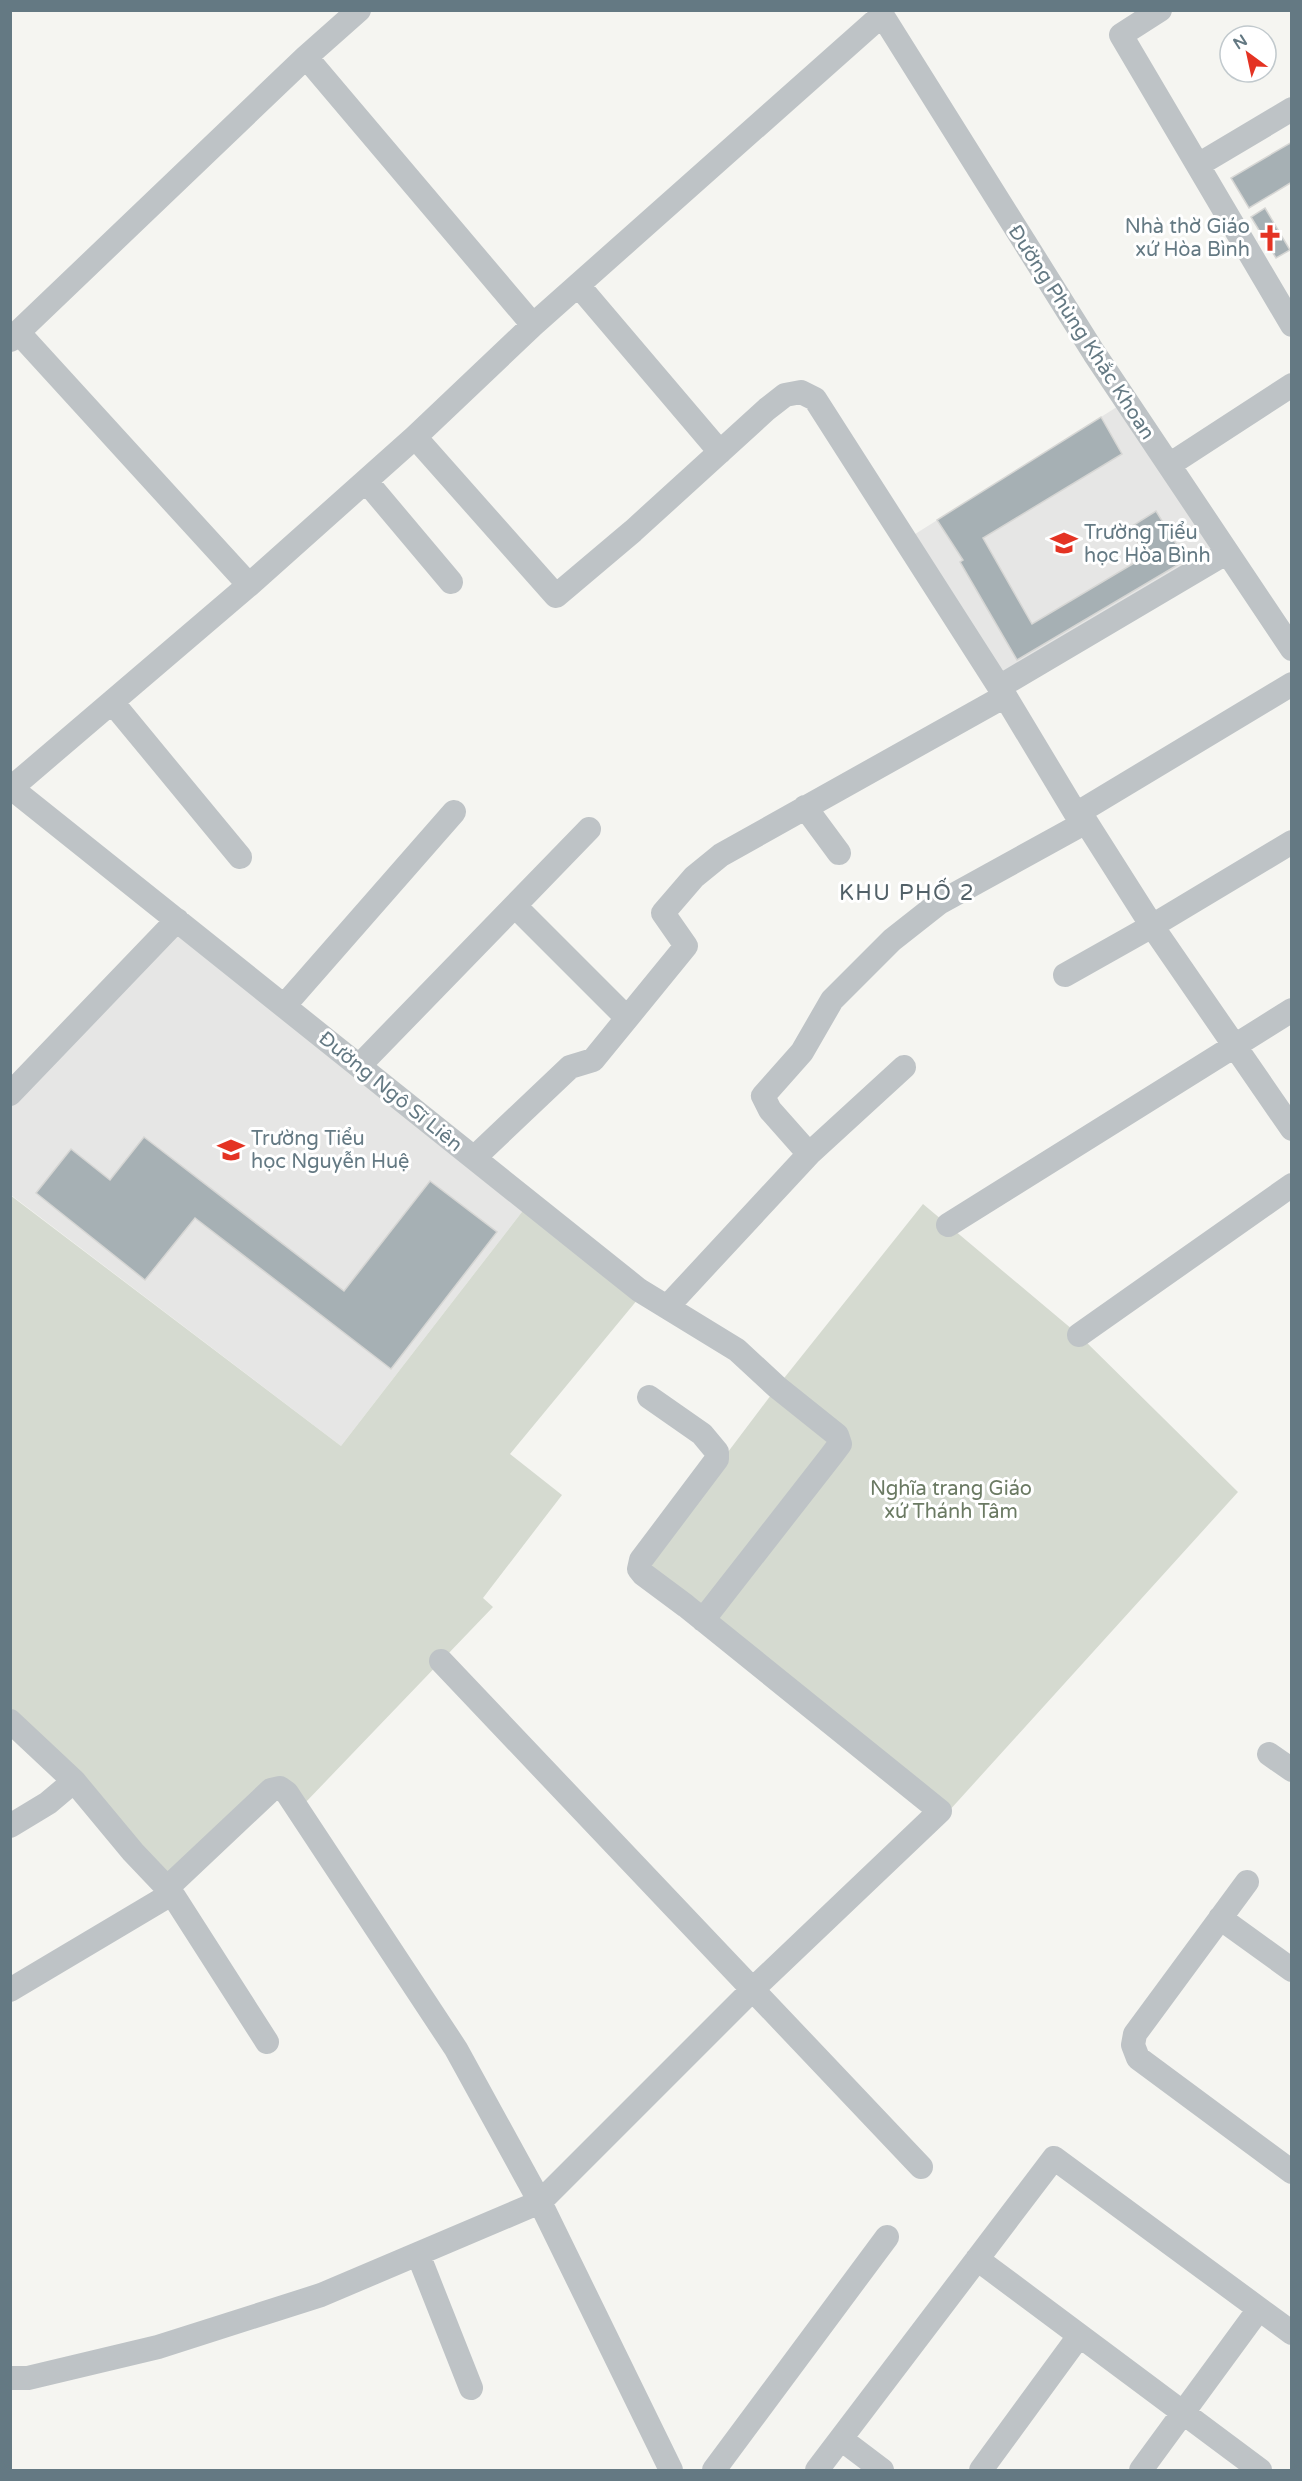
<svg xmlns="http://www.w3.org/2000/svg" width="1302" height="2481" viewBox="0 0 1302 2481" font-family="'Varela Round',sans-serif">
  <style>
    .built { fill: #e6e6e5 }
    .green { fill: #d5dad0 }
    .building { fill: #a6b0b4; stroke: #d6d6d4; stroke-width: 1.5 }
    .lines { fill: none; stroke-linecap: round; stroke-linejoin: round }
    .minor { stroke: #bec3c6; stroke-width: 24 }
    .labels { text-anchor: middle; stroke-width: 6; stroke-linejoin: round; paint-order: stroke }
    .poi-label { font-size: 20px; fill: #647983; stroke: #fff; text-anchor: start }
    .street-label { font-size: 20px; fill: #647983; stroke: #fff }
    .park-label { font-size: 20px; fill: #6b7a63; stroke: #fff }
    .quarter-label { font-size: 22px; letter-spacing: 1.5px; fill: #526168; stroke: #fff }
  </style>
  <rect width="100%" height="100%" fill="#f5f5f1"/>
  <path class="built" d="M1120 405 1216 550 1001 677 912 536Z
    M177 931 525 1208 341 1446 11 1195 10 1104Z"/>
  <path class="green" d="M10 1195 341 1446 525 1208 638 1299 510 1454 562 1495 483 1598 493 1607 304 1804 293 1788 165 1879 11 1715Z
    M923 1204 1079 1335 1238 1492 948 1812 645 1562 777 1387Z"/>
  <path class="building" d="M1292 142V182L1249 208 1231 178Z
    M1265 208 1290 250 1276 258 1251 217Z
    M1101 417 1122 454 983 538 1032 624 1146 556 1129 528 1156 511 1186 560 1017 660 960 562 963 560 937 520Z
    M144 1137 344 1291 430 1181 497 1232 391 1369 195 1218 145 1280 36 1193 71 1149 110 1180Z"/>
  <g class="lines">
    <path class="minor" d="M879 10 1094 353 1292 649
      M1160 10 1121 35 1292 325
      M306 57 533 325
      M1198 165 1292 109
      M578 285 720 452
      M18 332 249 585
      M10 340 306 57 359 10
      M415 437 556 596 633 531 767 409 785 395 801 392 815 399 1005 696 1076 814 1086 822 1152 926 1292 1129
      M1169 465 1292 385
      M366 481 451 582
      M999 687 1226 553
      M112 702 240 857
      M10 787 639 1290 737 1350 777 1387 837 1435 840 1444 831 1456 703 1620
      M10 789 249 585 415 437 533 325 882 15
      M805 807 839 853
      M1076 814 1292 684
      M516 907 626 1017
      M1065 975 1152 926 1292 842
      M284 1006 454 812
      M359 1066 589 829
      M10 1094 177 920
      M809 1154 770 1110 763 1096 802 1052 832 1000 892 940 939 903 1086 822
      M474 1158 570 1067 593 1060 686 946 663 913 694 877 721 855 1005 696
      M948 1225 1292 1010
      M667 1307 809 1154 904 1067
      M1079 1335 1292 1185
      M441 1661 921 2167
      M10 1721 74 1781
      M1269 1754 1292 1770
      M10 1826 48 1803 74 1781 133 1852 171 1892 168 1896 10 1990
      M1247 1882 1135 2034 1133 2045 1138 2058 1292 2172
      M167 1888 271 1790 280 1788 287 1793 456 2049 540 2202 671 2470
      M171 1892 267 2042
      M1220 1918 1292 1970
      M418 2254 471 2388
      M977 2259 1260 2470
      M10 2378H28L158 2347 321 2295 540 2202 752 1990 940 1811 686 1606 643 1574 639 1569 641 1560 717 1459V1452L702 1434 649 1397
      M841 2439 882 2470
      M714 2470 887 2237
      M817 2470 1054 2158 1292 2333
      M981 2470 1079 2336
      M1141 2470 1259 2309"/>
  </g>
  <defs>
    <symbol id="church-bare" viewBox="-9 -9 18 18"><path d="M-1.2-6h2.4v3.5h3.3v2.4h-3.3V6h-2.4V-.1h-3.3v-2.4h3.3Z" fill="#e43323" stroke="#fff" stroke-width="2.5" paint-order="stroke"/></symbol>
    <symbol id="school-bare" viewBox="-9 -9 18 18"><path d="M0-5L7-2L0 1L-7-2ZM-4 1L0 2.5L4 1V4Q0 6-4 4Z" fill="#e43323" stroke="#fff" stroke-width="2.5" paint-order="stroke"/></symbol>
  </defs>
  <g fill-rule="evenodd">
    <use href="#church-bare" x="1251" y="219" width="38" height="38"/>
    <use href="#school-bare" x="1045" y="524" width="38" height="38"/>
    <use href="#school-bare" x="212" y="1131" width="38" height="38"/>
  </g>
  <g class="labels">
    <g class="poi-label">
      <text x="1250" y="233" text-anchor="end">Nhà thờ Giáo<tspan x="1250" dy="23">xứ Hòa Bình</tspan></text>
      <text x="1084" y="539">Trường Tiểu<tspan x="1084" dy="23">học Hòa Bình</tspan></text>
      <text x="251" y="1145">Trường Tiểu<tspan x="251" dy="23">học Nguyễn Huệ</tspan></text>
    </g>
    <g class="street-label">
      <text transform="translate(1082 332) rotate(57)" y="7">Đường Phùng Khắc Khoan</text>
      <text transform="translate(391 1091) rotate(39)" y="7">Đường Ngô Sĩ Liên</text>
    </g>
    <g class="park-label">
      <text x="951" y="1495">Nghĩa trang Giáo<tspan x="951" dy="23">xứ Thánh Tâm</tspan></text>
    </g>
    <g class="quarter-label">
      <text x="907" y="900">KHU PHỐ 2</text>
    </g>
  </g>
  <rect width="1302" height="2481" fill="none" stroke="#647983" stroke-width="24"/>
  <g transform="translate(1248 54) rotate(327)"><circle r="28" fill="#ffffff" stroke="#c1c9cd" stroke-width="1.5"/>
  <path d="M0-4.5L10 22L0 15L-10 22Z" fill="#e43323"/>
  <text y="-9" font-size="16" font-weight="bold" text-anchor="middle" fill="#647983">N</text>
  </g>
</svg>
